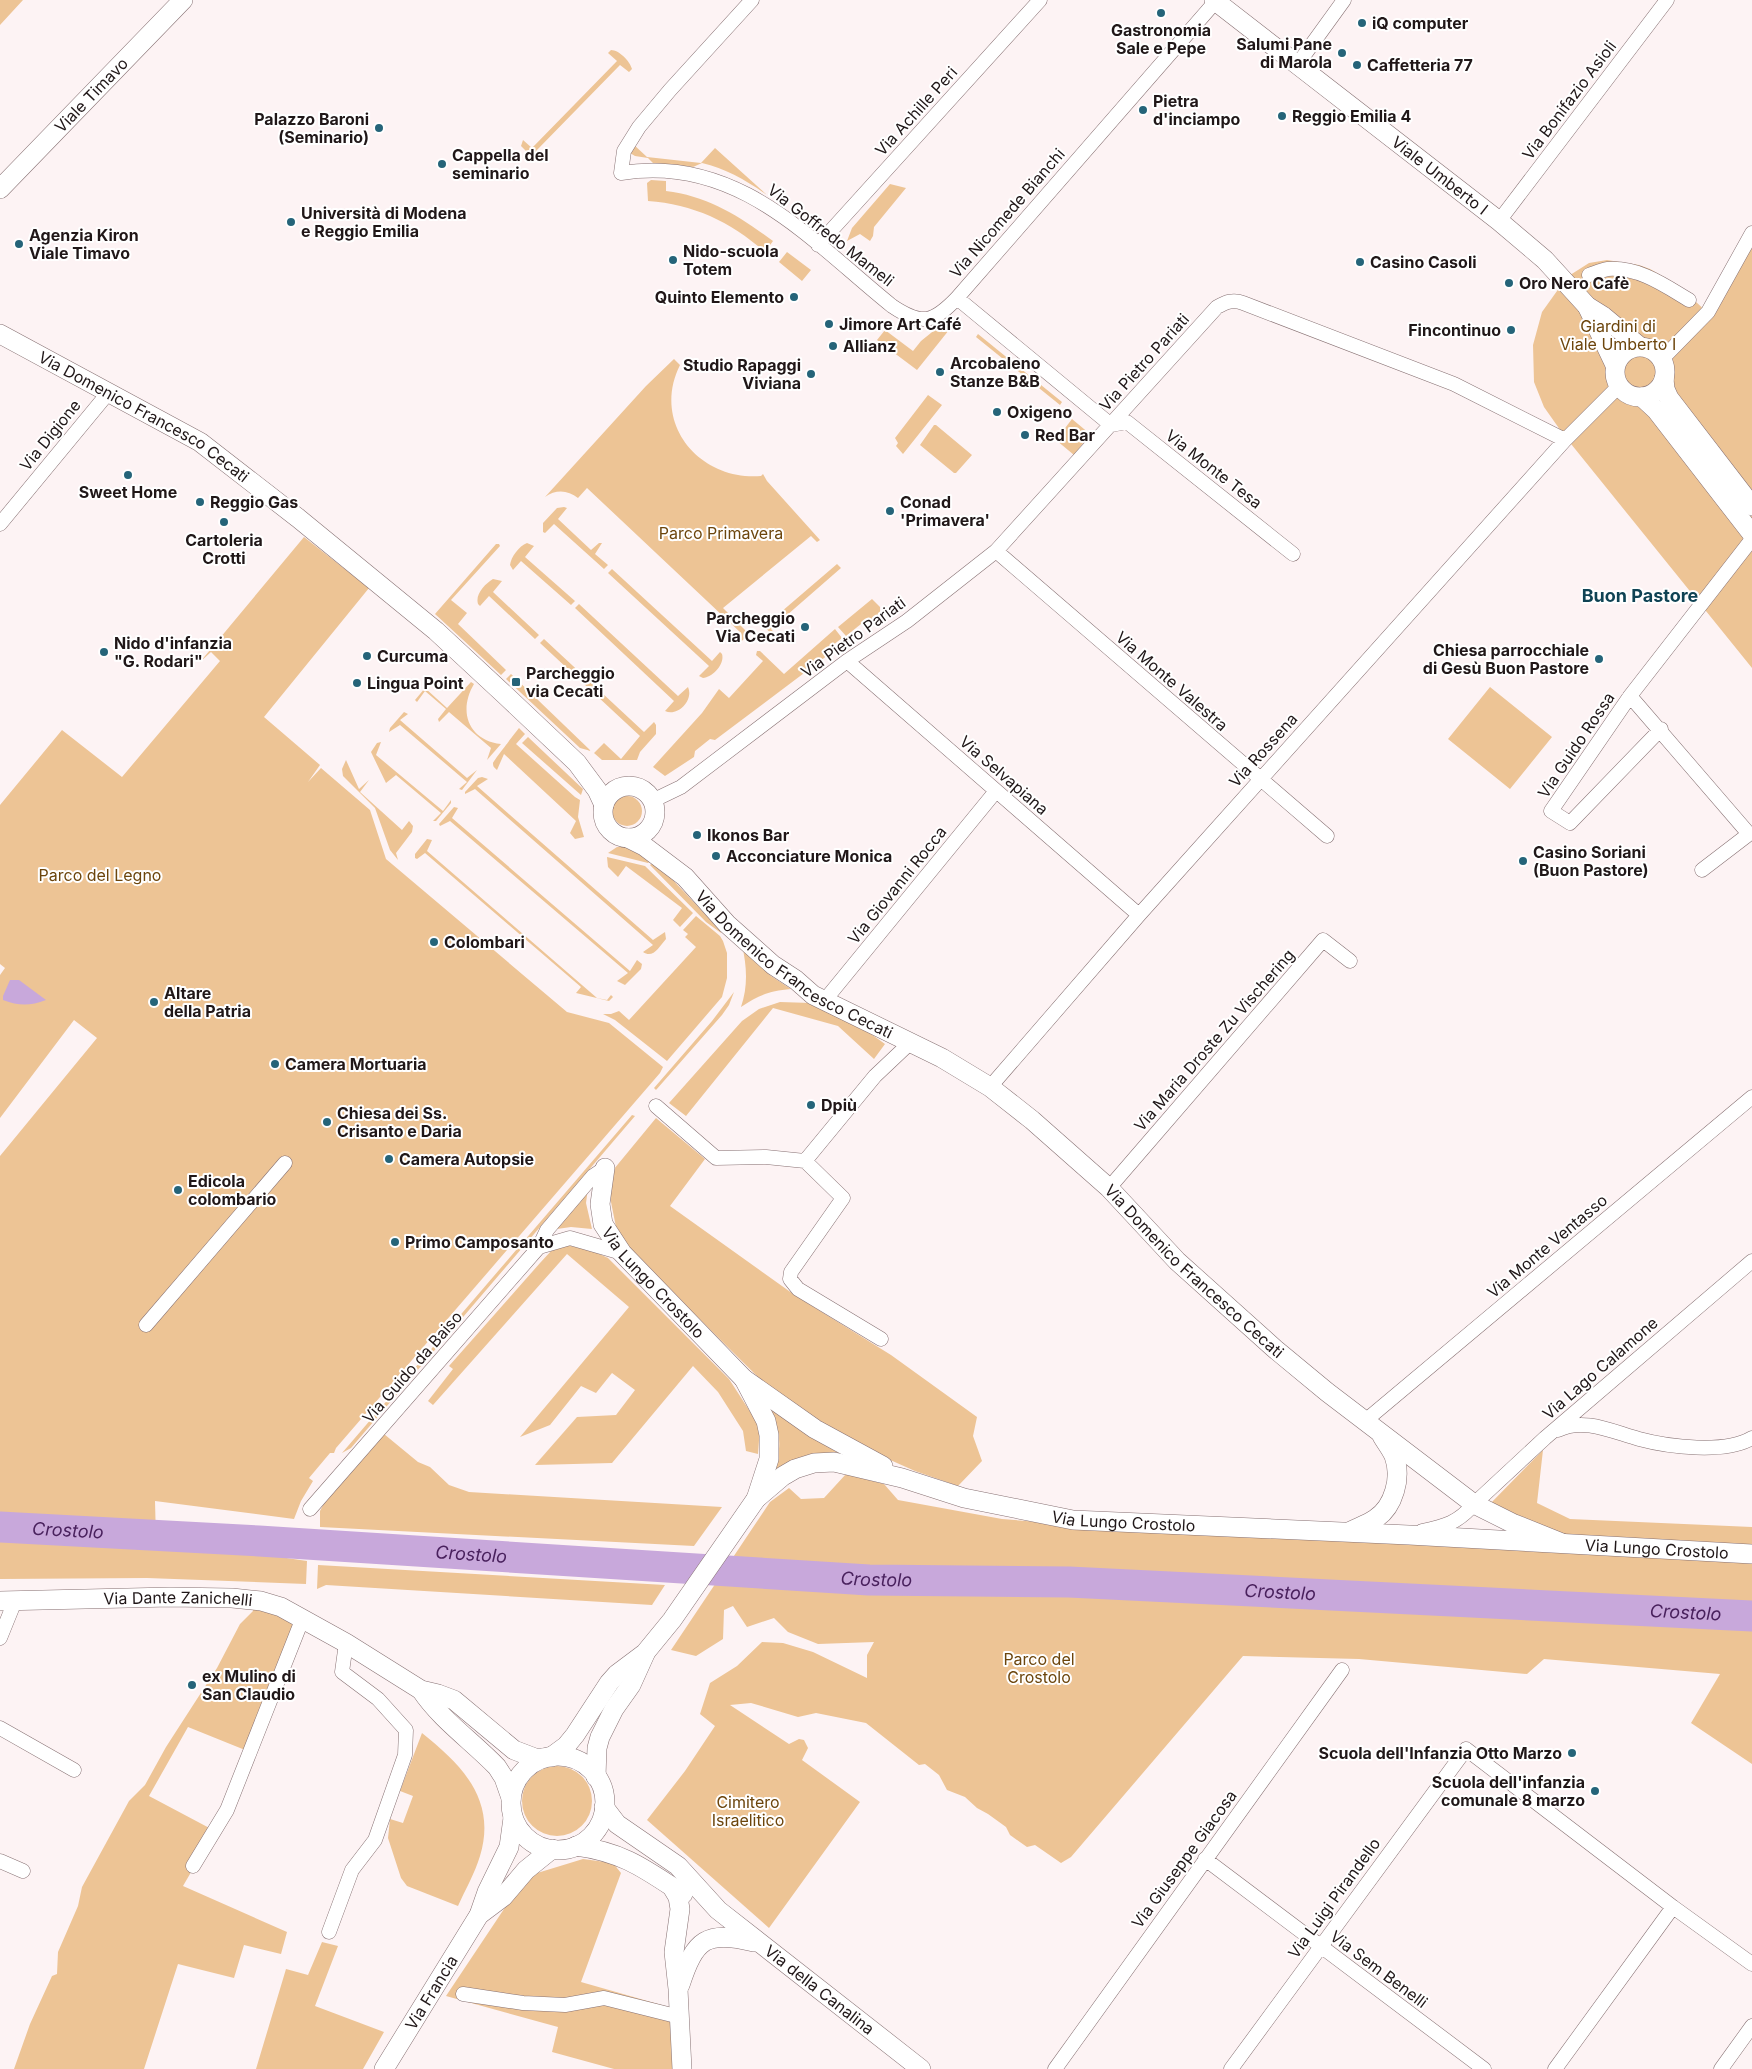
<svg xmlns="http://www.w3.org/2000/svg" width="1752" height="2069" viewBox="0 0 1752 2069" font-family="Inter,sans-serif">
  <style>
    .green { fill: #edc495 }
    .water { fill: #c8a8db }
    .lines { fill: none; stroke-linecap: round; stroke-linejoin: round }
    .river { stroke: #c8a8db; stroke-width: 31 }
    .street-casing { stroke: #877173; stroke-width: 15 }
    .secondary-casing { stroke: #877173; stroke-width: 20 }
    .street { stroke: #fff; stroke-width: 14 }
    .secondary { stroke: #fff; stroke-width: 19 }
    .poi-dot { fill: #256479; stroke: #fff; stroke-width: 2 }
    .labels { text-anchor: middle; stroke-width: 4; stroke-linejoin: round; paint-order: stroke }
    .poi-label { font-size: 16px; font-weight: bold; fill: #201718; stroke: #fff; text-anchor: start }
    .street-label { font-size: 16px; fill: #201718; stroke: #fff }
    .park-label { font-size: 16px; fill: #6c450c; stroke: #fff }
    .neighbourhood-label { font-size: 18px; font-weight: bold; fill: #0f4354; stroke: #fff }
    .water-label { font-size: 18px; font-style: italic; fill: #49215d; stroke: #fff }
  </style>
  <rect width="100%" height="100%" fill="#fdf3f4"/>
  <path class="green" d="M0 0H23L0 25Z
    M611 50C619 50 630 61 632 69L629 72 620 65 536 151 544 159 541 163 537 162 521 146 523 140 532 148 617 61 608 53Z
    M633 144 647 157 701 163 715 148 767 195C746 180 726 169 702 163L693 167 653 163 648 158 635 156 630 153Z
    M651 180 666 181V191C708 196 739 216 773 241L765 252C731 222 693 204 648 201L647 183Z
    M890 184 906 188 874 227 873 236 870 241 860 234 847 241 852 228Z
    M1752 241V668L1563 434 1544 407 1534 382 1533 345 1542 312 1567 277 1589 263 1607 260 1639 265 1650 269 1678 285 1711 316Z
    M787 252 811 270 802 281 779 262Z
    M947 320 953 325 917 370 877 340 885 330 913 351 921 341Z
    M978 334 1062 402 1060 405 976 337Z
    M674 359 680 365C651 423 699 481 761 476L763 474 767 481 820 540 817 542 811 536 723 608 747 632 743 640 736 644 731 642 741 633 587 488 578 498C568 490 556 489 545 497L646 386Z
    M928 395 942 405 903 454 896 446 898 443 895 438Z
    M1072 419 1090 434 1074 455 1056 440Z
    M934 425H936L972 455 956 473H954L920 445Z
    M564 507 567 508 558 519 591 550 599 543H602L595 554 608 565 604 569 554 524 545 533 543 532V523L557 508Z
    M304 537 369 588 264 717 320 765 308 782 321 768 370 810 386 859 567 1012 609 1023 663 1067 660 1073 336 1448 334 1453H330L309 1478 313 1481 301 1501 294 1519 155 1501 156 1539 307 1561 306 1584 147 1578 0 1579V1156L97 1038 74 1020 0 1118V975L5 968 0 964V805L62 730 122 777 220 661 211 652 200 662Z
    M527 543 534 546 525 557 575 601 571 605 521 561 513 570 510 565C511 557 519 546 527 543Z
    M496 544H499L500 546 451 600 467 613 458 624 506 670 501 675 435 614Z
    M837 564 841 568 771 629 780 639H775L761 622 760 617 767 624Z
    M612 569 712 661 720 652 722 654C725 664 713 677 703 678L699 676 709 666 608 573Z
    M493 579 502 581 493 592 539 635 535 639 489 596 480 606 478 604C475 594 485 584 493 579Z
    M872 599 880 607V614L873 620H866L846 636 838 627Z
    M579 604 678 696 688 687C694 700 678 717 665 711L674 701 575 608Z
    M835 629 842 638 833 645 832 652 715 740 710 739 695 751 694 757 665 776 653 767 702 713 719 689 729 698 763 661 756 655 757 651H760L784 674Z
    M544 639 644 732 654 722 656 725V734L640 752 637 760H602L594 753 604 743 621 759 640 736 540 643Z
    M511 674 591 751 580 748 506 679Z
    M471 682 474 684C458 711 468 740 501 744L487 760 491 748 449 712 439 722 438 719 446 709 425 691 417 702 415 700 425 688 447 708Z
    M1490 687 1552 737 1510 789 1448 739Z
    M404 712 408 714 400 720 467 778 477 770 462 790 459 789 467 782 400 725 389 732 390 728Z
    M519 728 525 734 516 744 575 797 580 800 578 817 584 837 575 839 570 833 576 821 504 754 497 770C494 767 493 767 493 763 494 760 516 732 519 728Z
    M528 737 583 789 581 795 522 743Z
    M381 742 376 755 443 811 451 800V803L436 821H433L441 813 396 775 386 783 371 752 377 743Z
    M346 760 359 789 369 780 360 792 402 830 409 821 413 826 412 832 396 853 398 860 390 850 375 808 343 776 342 769Z
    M482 777 488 779 477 786 653 940 665 932 666 939C659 947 653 959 643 952L653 945 475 789 465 794V792L478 778Z
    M612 811a15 15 0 1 1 30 0a15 15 0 1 1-30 0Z
    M454 807 458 808 452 818 630 971 637 960 642 964 641 969 625 985 617 981 628 973 450 821 440 826 439 824Z
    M427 839 432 840 427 851 597 998 607 1000 611 995 613 997 609 1001 576 993 581 987 425 853 417 859 415 858V854Z
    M617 847H636L653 858 648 863 608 853Z
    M607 857 645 866 693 913 680 927 673 920 682 908 626 866 618 877 608 867Z
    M655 861 720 930 721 933 706 922 650 865Z
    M696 916 720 936 723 941 727 953V978L722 997 667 1061 615 1020 603 1014H611L619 1011 629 1020 696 947 685 937 688 934 683 930Z
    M742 945 771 976 791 989C769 991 759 995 741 1007 748 986 747 967 742 945Z
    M734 992 729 1005 722 1015 656 1090 654 1088 712 1021Z
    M780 1002 811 1003 850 1019 885 1044 874 1059 838 1026 773 1008 686 1116 669 1103 742 1021 759 1009Z
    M632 1115 635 1116 351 1448 342 1453Z
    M656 1118 705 1159 670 1206 796 1296 891 1355 977 1417 973 1436 982 1461 958 1486 915 1471 870 1451 813 1418 765 1384 631 1251 616 1227 609 1192 614 1169Z
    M588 1188 586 1203 592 1229 571 1227 550 1230Z
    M566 1245 591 1250 608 1258 729 1379 760 1427 758 1454 746 1451 743 1431 718 1392 693 1366 612 1463 535 1465 577 1417 616 1415 635 1390 612 1373 596 1393 581 1386 550 1425 520 1437 629 1307 567 1254 433 1405 428 1401 453 1369 449 1366 540 1263 552 1250Z
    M765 1401 820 1442 845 1457C812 1455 800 1452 773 1473 784 1444 780 1427 765 1401Z
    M384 1434 418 1462 430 1467 449 1485 469 1492 722 1507 694 1546 320 1527V1511L326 1499Z
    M1543 1450 1537 1503 1570 1519 1752 1527V1764L1691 1723 1720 1674 1544 1659 1527 1674 1359 1659 1243 1656 1071 1857 1061 1863 1035 1845 1027 1847 1010 1835 1006 1827 988 1814 977 1808 965 1797 947 1790 939 1775 925 1764 919 1765 866 1723 816 1713 798 1717 751 1703 730 1705 789 1744 799 1739 804 1740 808 1748 802 1760 860 1802 769 1928 647 1820 685 1771 715 1726 700 1714 710 1683 737 1666 762 1642 783 1643 813 1652 867 1678V1655L874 1642 818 1644 788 1632 774 1618 747 1627 733 1606 724 1610 723 1639 696 1656 671 1650 770 1502 789 1488 801 1499 824 1498 846 1474 884 1484 898 1500 1002 1519 1064 1524 1574 1549 1489 1505Z
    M318 1565 665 1585 652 1605 326 1585 317 1589Z
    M253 1600 302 1620 250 1752 188 1727 149 1796 215 1831 183 1886 287 1932 281 1954 244 1945 234 1978 178 1964 144 2069H14L30 2024 52 1976 57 1974 58 1952 78 1906 82 1887 129 1801 145 1785 166 1747 217 1668 240 1624 253 1611Z
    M422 1733C462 1765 497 1800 480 1856 475 1873 465 1890 458 1906L407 1886 401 1878 388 1838 390 1819 403 1823 413 1796 400 1791Z
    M522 1801a35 35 0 1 1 70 0a35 35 0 1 1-70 0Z
    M583 1859 613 1863 621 1873 581 1982 672 2008 673 2069H614L552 2052 558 2027 446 1996 506 1906 534 1874Z
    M322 1942 338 1946 315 2006 384 2032 363 2069H256L286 1969 308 1975Z"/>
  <path class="water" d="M10 980H19L46 1000C30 1006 19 1006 3 1000V996Z"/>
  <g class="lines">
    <path class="river" id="s1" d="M0 1527 259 1541 869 1580 1069 1582 1752 1616"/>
    <defs>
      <path id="street" d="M752 0 670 90 639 127 624 151 621 173C738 154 810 240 892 306 922 326 933 323 957 298L1216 1
        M1297 65 1344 0
        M1499 221 1667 0
        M818 245 1040 0
        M1589 275C1595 273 1602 270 1608 269 1639 267 1664 285 1689 300
        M957 298 1111 425
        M1662 359 1708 312 1752 233
        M1111 425 1127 422 1293 554
        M0 524 109 392
        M996 551 1327 836
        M847 661 1139 915
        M1630 696 1749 834 1702 870
        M1661 729 1570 823 1551 811 1630 696 1752 539
        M652 801 681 787 847 661 907 621 996 551 1217 307C1226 302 1233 299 1243 303L1454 384 1565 440
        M825 1000 996 791
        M990 1087 1139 915 1565 440 1619 386
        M656 1106 716 1158 766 1157 805 1161 875 1076 911 1042
        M805 1161 843 1198 791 1272 790 1279 798 1289 881 1339
        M1109 1188 1323 940 1350 961
        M539 1247 570 1238 622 1253
        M146 1325 285 1163
        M1365 1421 1752 1097
        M1558 1430C1584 1417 1613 1432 1639 1439 1669 1447 1725 1454 1752 1438
        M310 1509 539 1247 547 1230 593 1176 605 1168
        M1422 1531C1445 1526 1458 1523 1474 1504L1545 1438 1752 1261
        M0 1638 15 1601
        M0 1728 74 1770
        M1205 1859 1484 2069
        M0 1861 23 1871
        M193 1866 227 1810 302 1620
        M329 1932 352 1870 375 1840 405 1755 406 1730 378 1699 342 1672 346 1643
        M463 1994 523 2003 565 2005 604 1998 680 2017
        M1055 2069 1342 1670
        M1231 2069 1466 1749 1673 1907 1752 1964
        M1555 2069 1673 1907
        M1721 2069 1752 2026"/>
      <g id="secondary">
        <path id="s2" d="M1214 0 1499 221 1545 260 1587 306 1603 316 1639 346"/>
        <path id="s3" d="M0 189 183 0"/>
        <path d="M1587 306 1615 365"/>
        <path id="s4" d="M0 334 200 442 298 518 436 631 505 695 577 763 597 790 604 805"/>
        <circle cx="1640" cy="372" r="25"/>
        <path d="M1664 379 1665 389 1669 398 1752 506"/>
        <path d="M1642 397 1656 410 1752 534"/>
        <circle cx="629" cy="812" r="26"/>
        <path id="s5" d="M628 838 644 846 685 877 727 924 773 965 796 980 813 995 942 1058 990 1087 1032 1120 1109 1188 1177 1261 1275 1349 1327 1392 1474 1504 1512 1523 1562 1543"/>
        <path id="s6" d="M605 1168 600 1204 603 1224 622 1253 744 1379 815 1429 883 1466"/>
        <path id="s7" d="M756 1499 783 1476 795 1469 814 1463 834 1462 902 1478 964 1498 1073 1520 1409 1535 1752 1554"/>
        <path d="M1351 1531C1359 1527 1368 1524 1375 1519 1394 1507 1402 1477 1394 1456 1391 1449 1386 1443 1382 1436"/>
        <path id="s8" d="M0 1601 170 1597 232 1598 261 1601 281 1607 346 1643 421 1690 438 1694 454 1700 514 1750 535 1758H544"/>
        <path d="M421 1690C441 1720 472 1741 497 1767L504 1778 511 1798"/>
        <circle cx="558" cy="1803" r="47"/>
        <path d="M551 1757 566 1746 575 1735 609 1683 617 1674 645 1653 672 1620 756 1499 769 1459V1435L766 1421 744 1379"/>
        <path d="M596 1777 597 1748 600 1737 614 1709 631 1685 645 1654"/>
        <path id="s9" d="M604 1807 617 1824 678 1866 718 1910 921 2069"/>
        <path d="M576 1846C623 1852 645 1869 683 1894"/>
        <path d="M672 1887 678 1897 680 1909 674 1952 678 1989 682 2069"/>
        <path d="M479 1915 503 1897 526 1870 552 1849"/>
        <path d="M680 1985C695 1939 706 1930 754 1942"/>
        <path id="s10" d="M384 2069 479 1915 487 1892 509 1847 513 1818"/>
      </g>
    </defs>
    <use href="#street" class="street-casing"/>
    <use href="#secondary" class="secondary-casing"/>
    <use href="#street" class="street"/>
    <use href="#secondary" class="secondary"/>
  </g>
  <g class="poi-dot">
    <circle cx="1161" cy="13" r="5"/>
    <circle cx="1362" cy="23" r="5"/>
    <circle cx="1342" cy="53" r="5"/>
    <circle cx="1357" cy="65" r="5"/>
    <circle cx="1143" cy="110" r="5"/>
    <circle cx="1282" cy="116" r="5"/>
    <circle cx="379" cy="128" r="5"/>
    <circle cx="442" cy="164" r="5"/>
    <circle cx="291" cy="222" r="5"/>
    <circle cx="19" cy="244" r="5"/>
    <circle cx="673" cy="260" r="5"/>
    <circle cx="1360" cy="262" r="5"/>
    <circle cx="1509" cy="283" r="5"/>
    <circle cx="794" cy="297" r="5"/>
    <circle cx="829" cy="324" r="5"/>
    <circle cx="1511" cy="330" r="5"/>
    <circle cx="833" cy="346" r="5"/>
    <circle cx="940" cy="372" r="5"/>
    <circle cx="811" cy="374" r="5"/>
    <circle cx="997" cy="412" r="5"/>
    <circle cx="1025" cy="435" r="5"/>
    <circle cx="128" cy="475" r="5"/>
    <circle cx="200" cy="502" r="5"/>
    <circle cx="890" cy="511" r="5"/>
    <circle cx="224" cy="522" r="5"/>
    <circle cx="805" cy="627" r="5"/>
    <circle cx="104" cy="652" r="5"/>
    <circle cx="367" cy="656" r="5"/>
    <circle cx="1599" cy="659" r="5"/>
    <rect x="511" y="677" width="10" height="10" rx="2.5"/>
    <circle cx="357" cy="683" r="5"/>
    <circle cx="697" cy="835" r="5"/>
    <circle cx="716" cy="856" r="5"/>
    <circle cx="1523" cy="861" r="5"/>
    <circle cx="434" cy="942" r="5"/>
    <circle cx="154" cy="1002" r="5"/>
    <circle cx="275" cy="1064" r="5"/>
    <circle cx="811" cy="1105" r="5"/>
    <circle cx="327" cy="1122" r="5"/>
    <circle cx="389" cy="1159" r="5"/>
    <circle cx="178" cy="1190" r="5"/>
    <circle cx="395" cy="1242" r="5"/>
    <circle cx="192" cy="1685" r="5"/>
    <circle cx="1572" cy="1753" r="5"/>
    <circle cx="1595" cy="1791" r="5"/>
  </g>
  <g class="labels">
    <g class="poi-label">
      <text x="1372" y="29">iQ computer</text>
      <text x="1161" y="36" text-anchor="middle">Gastronomia<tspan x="1161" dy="18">Sale e Pepe</tspan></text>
      <text x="1332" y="50" text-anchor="end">Salumi Pane<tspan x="1332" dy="18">di Marola</tspan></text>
      <text x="1367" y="71">Caffetteria 77</text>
      <text x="1153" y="107">Pietra<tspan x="1153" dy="18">d'inciampo</tspan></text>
      <text x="1292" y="122">Reggio Emilia 4</text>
      <text x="369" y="125" text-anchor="end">Palazzo Baroni<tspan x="369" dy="18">(Seminario)</tspan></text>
      <text x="452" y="161">Cappella del<tspan x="452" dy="18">seminario</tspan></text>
      <text x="301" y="219">Università di Modena<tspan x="301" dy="18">e Reggio Emilia</tspan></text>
      <text x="29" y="241">Agenzia Kiron<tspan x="29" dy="18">Viale Timavo</tspan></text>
      <text x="683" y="257">Nido-scuola<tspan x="683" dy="18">Totem</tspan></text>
      <text x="1370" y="268">Casino Casoli</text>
      <text x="1519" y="289">Oro Nero Cafè</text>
      <text x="784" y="303" text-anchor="end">Quinto Elemento</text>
      <text x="839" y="330">Jimore Art Café</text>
      <text x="1501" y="336" text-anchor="end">Fincontinuo</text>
      <text x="843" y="352">Allianz</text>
      <text x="950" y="369">Arcobaleno<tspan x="950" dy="18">Stanze B&amp;B</tspan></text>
      <text x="801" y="371" text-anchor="end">Studio Rapaggi<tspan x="801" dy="18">Viviana</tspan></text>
      <text x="1007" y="418">Oxigeno</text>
      <text x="1035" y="441">Red Bar</text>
      <text x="128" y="498" text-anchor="middle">Sweet Home</text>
      <text x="210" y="508">Reggio Gas</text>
      <text x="900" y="508">Conad<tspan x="900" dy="18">'Primavera'</tspan></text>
      <text x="224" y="546" text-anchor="middle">Cartoleria<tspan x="224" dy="18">Crotti</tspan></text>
      <text x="795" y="624" text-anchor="end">Parcheggio<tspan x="795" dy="18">Via Cecati</tspan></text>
      <text x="114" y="649">Nido d'infanzia<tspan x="114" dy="18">"G. Rodari"</tspan></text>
      <text x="1589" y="656" text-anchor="end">Chiesa parrocchiale<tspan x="1589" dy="18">di Gesù Buon Pastore</tspan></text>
      <text x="377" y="662">Curcuma</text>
      <text x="526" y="679">Parcheggio<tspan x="526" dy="18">via Cecati</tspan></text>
      <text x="367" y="689">Lingua Point</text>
      <text x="707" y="841">Ikonos Bar</text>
      <text x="1533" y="858">Casino Soriani<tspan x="1533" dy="18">(Buon Pastore)</tspan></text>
      <text x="726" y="862">Acconciature Monica</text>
      <text x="444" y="948">Colombari</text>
      <text x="164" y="999">Altare<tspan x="164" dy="18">della Patria</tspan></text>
      <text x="285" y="1070">Camera Mortuaria</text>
      <text x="821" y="1111">Dpiù</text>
      <text x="337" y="1119">Chiesa dei Ss.<tspan x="337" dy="18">Crisanto e Daria</tspan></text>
      <text x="399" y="1165">Camera Autopsie</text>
      <text x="188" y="1187">Edicola<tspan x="188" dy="18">colombario</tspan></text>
      <text x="405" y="1248">Primo Camposanto</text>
      <text x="202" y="1682">ex Mulino di<tspan x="202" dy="18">San Claudio</tspan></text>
      <text x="1562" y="1759" text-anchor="end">Scuola dell'Infanzia Otto Marzo</text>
      <text x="1585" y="1788" text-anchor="end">Scuola dell'infanzia<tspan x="1585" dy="18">comunale 8 marzo</tspan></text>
    </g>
    <g class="street-label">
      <text dy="6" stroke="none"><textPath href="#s3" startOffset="131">Viale Timavo</textPath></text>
      <text transform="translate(1569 100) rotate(-53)" y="6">Via Bonifazio Asioli</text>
      <text transform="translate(916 111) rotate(-48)" y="6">Via Achille Peri</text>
      <text dy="6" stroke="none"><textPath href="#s2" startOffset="286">Viale Umberto I</textPath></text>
      <text transform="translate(1007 213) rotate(-49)" y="6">Via Nicomede Bianchi</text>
      <text transform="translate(831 235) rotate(38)" y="6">Via Goffredo Mameli</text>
      <text transform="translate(1144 362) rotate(-48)" y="6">Via Pietro Pariati</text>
      <text dy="6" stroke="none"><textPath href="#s4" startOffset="166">Via Domenico Francesco Cecati</textPath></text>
      <text transform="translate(50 435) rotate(-51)" y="6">Via Digione</text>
      <text transform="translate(1214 469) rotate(38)" y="6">Via Monte Tesa</text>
      <text transform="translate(853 637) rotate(-36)" y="6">Via Pietro Pariati</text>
      <text transform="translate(1172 681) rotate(41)" y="6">Via Monte Valestra</text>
      <text transform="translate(1576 745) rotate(-56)" y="6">Via Guido Rossa</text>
      <text transform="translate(1263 750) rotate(-48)" y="6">Via Rossena</text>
      <text transform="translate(1004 775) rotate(41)" y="6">Via Selvapiana</text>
      <text transform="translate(897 885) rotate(-51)" y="6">Via Giovanni Rocca</text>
      <text dy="6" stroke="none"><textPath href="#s5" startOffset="211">Via Domenico Francesco Cecati</textPath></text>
      <text transform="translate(1214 1040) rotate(-49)" y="6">Via Maria Droste Zu Vischering</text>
      <text transform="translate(1547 1246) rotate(-40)" y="6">Via Monte Ventasso</text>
      <text dy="6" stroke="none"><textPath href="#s5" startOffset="719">Via Domenico Francesco Cecati</textPath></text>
      <text dy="6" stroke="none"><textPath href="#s6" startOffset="134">Via Lungo Crostolo</textPath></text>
      <text transform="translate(412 1367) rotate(-49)" y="6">Via Guido da Baiso</text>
      <text transform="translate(1600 1368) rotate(-41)" y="6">Via Lago Calamone</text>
      <text dy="6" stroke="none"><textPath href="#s7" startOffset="386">Via Lungo Crostolo</textPath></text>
      <text dy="6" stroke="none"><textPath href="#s7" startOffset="920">Via Lungo Crostolo</textPath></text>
      <text dy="6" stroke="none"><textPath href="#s8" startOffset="178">Via Dante Zanichelli</textPath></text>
      <text transform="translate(1184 1859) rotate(-54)" y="6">Via Giuseppe Giacosa</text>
      <text transform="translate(1334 1898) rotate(-54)" y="6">Via Luigi Pirandello</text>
      <text transform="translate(1379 1969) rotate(37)" y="6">Via Sem Benelli</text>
      <text dy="6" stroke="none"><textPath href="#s9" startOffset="284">Via della Canalina</textPath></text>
      <text dy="6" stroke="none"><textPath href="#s10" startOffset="90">Via Francia</textPath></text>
    </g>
    <g class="park-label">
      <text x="1618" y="332">Giardini di<tspan x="1618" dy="18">Viale Umberto I</tspan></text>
      <text x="721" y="539">Parco Primavera</text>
      <text x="100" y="881">Parco del Legno</text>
      <text x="1039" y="1665">Parco del<tspan x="1039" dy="18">Crostolo</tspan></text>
      <text x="748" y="1808">Cimitero<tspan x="748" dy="18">Israelitico</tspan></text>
    </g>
    <g class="neighbourhood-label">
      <text x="1640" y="602">Buon Pastore</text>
    </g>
    <g class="water-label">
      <text dy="6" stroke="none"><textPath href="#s1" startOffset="68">Crostolo</textPath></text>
      <text dy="6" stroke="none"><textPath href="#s1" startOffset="472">Crostolo</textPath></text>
      <text dy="6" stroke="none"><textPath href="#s1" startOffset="878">Crostolo</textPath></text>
      <text dy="6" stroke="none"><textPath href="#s1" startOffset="1282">Crostolo</textPath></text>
      <text dy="6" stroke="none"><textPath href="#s1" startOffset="1688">Crostolo</textPath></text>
    </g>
  </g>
</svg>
